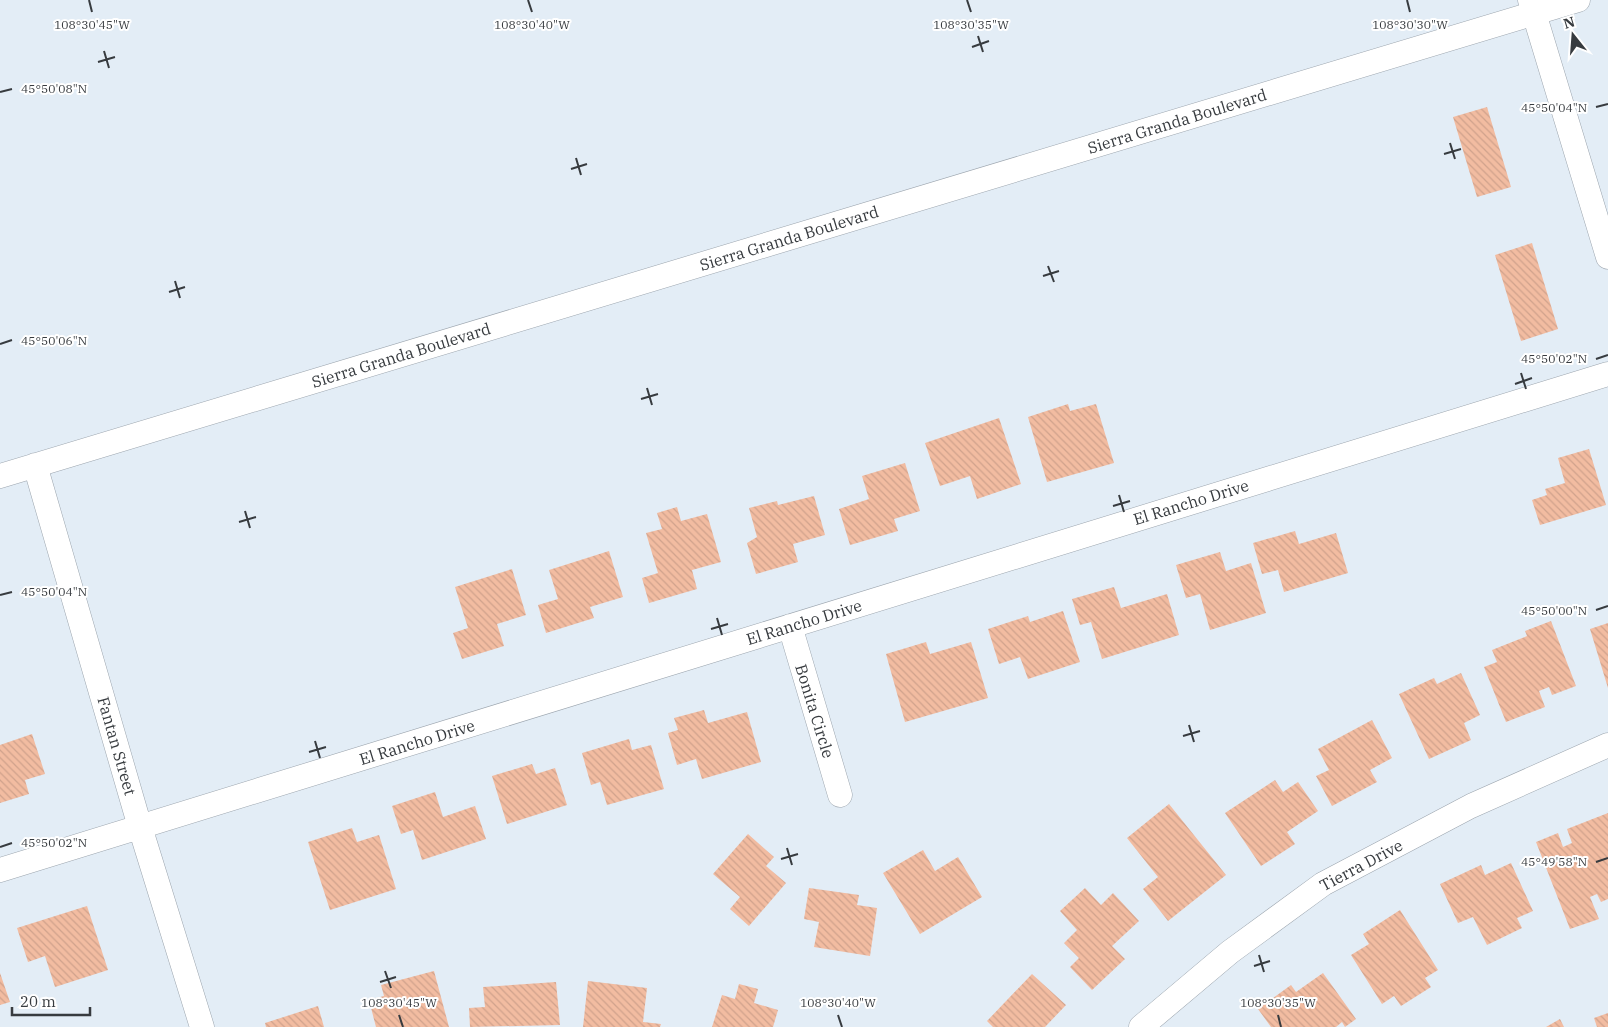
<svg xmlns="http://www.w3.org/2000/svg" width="1608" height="1027" viewBox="0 0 1608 1027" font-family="'IBM Plex Serif',serif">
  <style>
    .building { fill: url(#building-back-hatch) }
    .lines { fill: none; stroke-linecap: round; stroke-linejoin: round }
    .minor-casing { stroke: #9ca5ae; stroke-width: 25 }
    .minor { stroke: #fff; stroke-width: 24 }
    .ticks { fill: none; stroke: #373b3f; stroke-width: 2 }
    .labels { text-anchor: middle; stroke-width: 4; stroke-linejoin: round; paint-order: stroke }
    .street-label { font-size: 16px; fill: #373b3f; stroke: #fff }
    .ticks-label { font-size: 12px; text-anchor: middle; fill: #373b3f; stroke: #fff; stroke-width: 4; stroke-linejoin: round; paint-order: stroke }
  </style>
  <defs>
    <pattern id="building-back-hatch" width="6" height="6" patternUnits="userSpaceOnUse" patternTransform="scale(1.25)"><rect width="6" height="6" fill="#f2bca1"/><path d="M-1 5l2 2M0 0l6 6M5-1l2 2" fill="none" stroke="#d0a28c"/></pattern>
  </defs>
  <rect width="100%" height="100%" fill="#e3edf6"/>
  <path class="building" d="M1487 107 1511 187 1477 197 1453 117Z
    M1532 243 1558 329 1521 341 1495 255Z
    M1068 404 1070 411 1096 404 1114 463 1047 482 1028 417Z
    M999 418 1021 484 977 499 970 476 940 486 925 443Z
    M1589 449 1606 505 1540 525 1532 500 1547 495 1545 489 1565 483 1558 458Z
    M905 463 920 511 894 519 898 531 850 545 839 509 869 499 862 476Z
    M814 496 825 535 793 544 798 562 756 574 747 543 757 537 749 508 777 501 778 505Z
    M677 507 681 521 707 514 721 562 692 570 697 589 649 603 642 578 658 573 646 533 662 529 657 513Z
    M1295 531 1299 544 1336 533 1348 573 1284 592 1278 570 1262 574 1253 543Z
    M609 551 623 597 590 607 594 618 546 633 538 605 558 599 549 570Z
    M1220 552 1226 571 1251 563 1266 613 1210 630 1200 594 1186 598 1176 565Z
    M512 569 526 615 497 624 504 646 462 659 453 633 468 628 455 587Z
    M1114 587 1121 608 1167 594 1179 635 1102 659 1091 622 1080 625 1072 599Z
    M1063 611 1080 662 1028 679 1020 657 999 664 988 629 1028 616 1030 622Z
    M1551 621 1576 686 1552 695 1549 687 1539 691 1545 707 1506 722 1484 667 1497 662 1492 650 1527 636 1525 631Z
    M1608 623V688L1590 629Z
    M926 642 930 654 971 642 988 698 905 722 886 654Z
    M1461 673 1480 715 1464 723 1471 740 1429 759 1399 694 1434 678 1437 684Z
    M704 710 708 723 747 712 761 762 702 779 696 759 677 765 668 733 678 730 674 718Z
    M1372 720 1392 758 1370 770 1377 782 1332 806 1316 776 1329 770 1318 749Z
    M32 734 45 774 25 780 29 794 0 803V745Z
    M629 739 632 750 651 745 664 789 607 805 600 782 591 785 582 753Z
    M532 764 536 774 555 768 567 805 507 824 492 776Z
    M1275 780 1283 792 1298 782 1318 811 1287 832 1295 844 1261 866 1225 813Z
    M435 792 443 817 475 806 486 839 422 860 413 830 401 834 392 806Z
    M1169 804 1226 875 1168 921 1143 889 1158 877 1127 838Z
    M1608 813V899L1601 902 1597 894 1590 897 1599 919 1570 929 1536 842 1558 833 1563 847 1572 843 1567 829Z
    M352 828 357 842 379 835 396 889 330 910 308 842Z
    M748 834 774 857 766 866 786 883 749 926 730 909 740 897 713 874Z
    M923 850 935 871 958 857 982 897 920 934 883 873Z
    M1511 863 1533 911 1517 918 1522 928 1487 945 1473 917 1458 923 1440 884 1481 865 1485 875Z
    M809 888 859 895 857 905 877 908 870 956 814 947 819 922 804 919Z
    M1085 888 1101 905 1113 893 1139 921 1112 946 1125 959 1092 990 1070 967 1079 958 1064 943 1077 930 1060 911Z
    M87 906 108 970 55 987 45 956 28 962 17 928Z
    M1400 910 1438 970 1425 978 1431 987 1401 1006 1394 996 1382 1004 1351 955 1369 944 1363 934Z
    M434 971 449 1027H376L369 1000 384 996 381 985Z
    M0 973 10 1002 0 1005Z
    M1323 973 1356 1019 1345 1027 1342 1022 1336 1027H1271L1258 1009 1291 985 1296 992Z
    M1032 974 1066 1005 1045 1027H993L987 1021Z
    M588 981 647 988 643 1022 661 1024 660 1027H583Z
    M556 982 560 1025 470 1027 469 1008 485 1007 483 987Z
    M739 984 758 989 754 1003 778 1010 773 1027H712L722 995 735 999Z
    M318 1006 324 1027H266L265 1023Z
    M1608 1013V1027H1597L1594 1018Z
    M1560 1019 1564 1027H1546Z"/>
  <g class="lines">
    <defs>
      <path id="minor" d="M1530 0 1608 257
        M35 465 140 827 202 1027
        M0 476 1578 0
        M790 626 840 795
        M0 870 1608 374
        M1141 1027 1230 952 1323 884 1471 806 1608 745"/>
    </defs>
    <use href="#minor" class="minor-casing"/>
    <use href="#minor" class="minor"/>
  </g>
  <path class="ticks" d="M89 0 92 12M528 0 532 12M967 0 971 12M1407 0 1410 12M978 36 983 52M972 47 989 41M104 51 109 68M98 62 115 57M0 92 12 89M1596 107 1608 104M1450 143 1455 159M1444 154 1461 149M576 158 581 175M571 169 587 164M1048 266 1054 282M1043 276 1059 271M175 281 180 298M169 292 185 287M0 344 12 340M1596 359 1608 355M1521 373 1526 389M1515 384 1532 378M647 388 652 405M641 399 658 394M1119 495 1124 512M1113 506 1130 501M245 511 250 528M239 522 256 517M0 595 12 592M1596 610 1608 606M717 618 722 635M711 629 728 624M1189 725 1194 742M1183 736 1200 731M315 741 320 758M309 752 326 747M0 847 12 843M787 848 792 865M781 859 798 854M1596 862 1608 858M1259 955 1264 972M1254 966 1270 961M385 971 391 988M380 982 396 977M399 1015 403 1027M838 1015 842 1027M1278 1015 1281 1027"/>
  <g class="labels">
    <g class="street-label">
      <text transform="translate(1177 121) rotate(-17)" y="6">Sierra Granda Boulevard</text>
      <text transform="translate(789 238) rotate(-17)" y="6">Sierra Granda Boulevard</text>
      <text transform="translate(401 355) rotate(-17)" y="6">Sierra Granda Boulevard</text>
      <text transform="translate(1191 502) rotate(-17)" y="6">El Rancho Drive</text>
      <text transform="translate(804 622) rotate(-17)" y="6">El Rancho Drive</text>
      <text transform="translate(815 711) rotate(73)" y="6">Bonita Circle</text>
      <text transform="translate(417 742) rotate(-17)" y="6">El Rancho Drive</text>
      <text transform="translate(117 746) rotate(74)" y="6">Fantan Street</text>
      <text transform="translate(1361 865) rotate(-28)" y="6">Tierra Drive</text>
    </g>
  </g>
  <g class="ticks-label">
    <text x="92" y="29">108°30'45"W</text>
    <text x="532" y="29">108°30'40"W</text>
    <text x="971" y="29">108°30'35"W</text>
    <text x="1410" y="29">108°30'30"W</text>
    <text x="54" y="93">45°50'08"N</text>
    <text x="1554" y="112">45°50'04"N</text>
    <text x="54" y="345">45°50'06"N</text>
    <text x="1554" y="363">45°50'02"N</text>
    <text x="54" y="596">45°50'04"N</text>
    <text x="1554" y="615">45°50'00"N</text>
    <text x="54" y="847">45°50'02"N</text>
    <text x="1554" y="866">45°49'58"N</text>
    <text x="399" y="1007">108°30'45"W</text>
    <text x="838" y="1007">108°30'40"W</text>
    <text x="1278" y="1007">108°30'35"W</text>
  </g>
  <g transform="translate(1573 35) rotate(343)" stroke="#ffffff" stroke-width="4" paint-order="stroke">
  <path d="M0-4L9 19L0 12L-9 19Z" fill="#373b3f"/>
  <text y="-8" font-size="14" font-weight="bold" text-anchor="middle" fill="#373b3f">N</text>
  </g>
  <path d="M12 1007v8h78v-8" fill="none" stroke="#373b3f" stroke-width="2.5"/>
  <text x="20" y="1007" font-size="15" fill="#373b3f" stroke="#ffffff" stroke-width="4" paint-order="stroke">20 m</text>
</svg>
